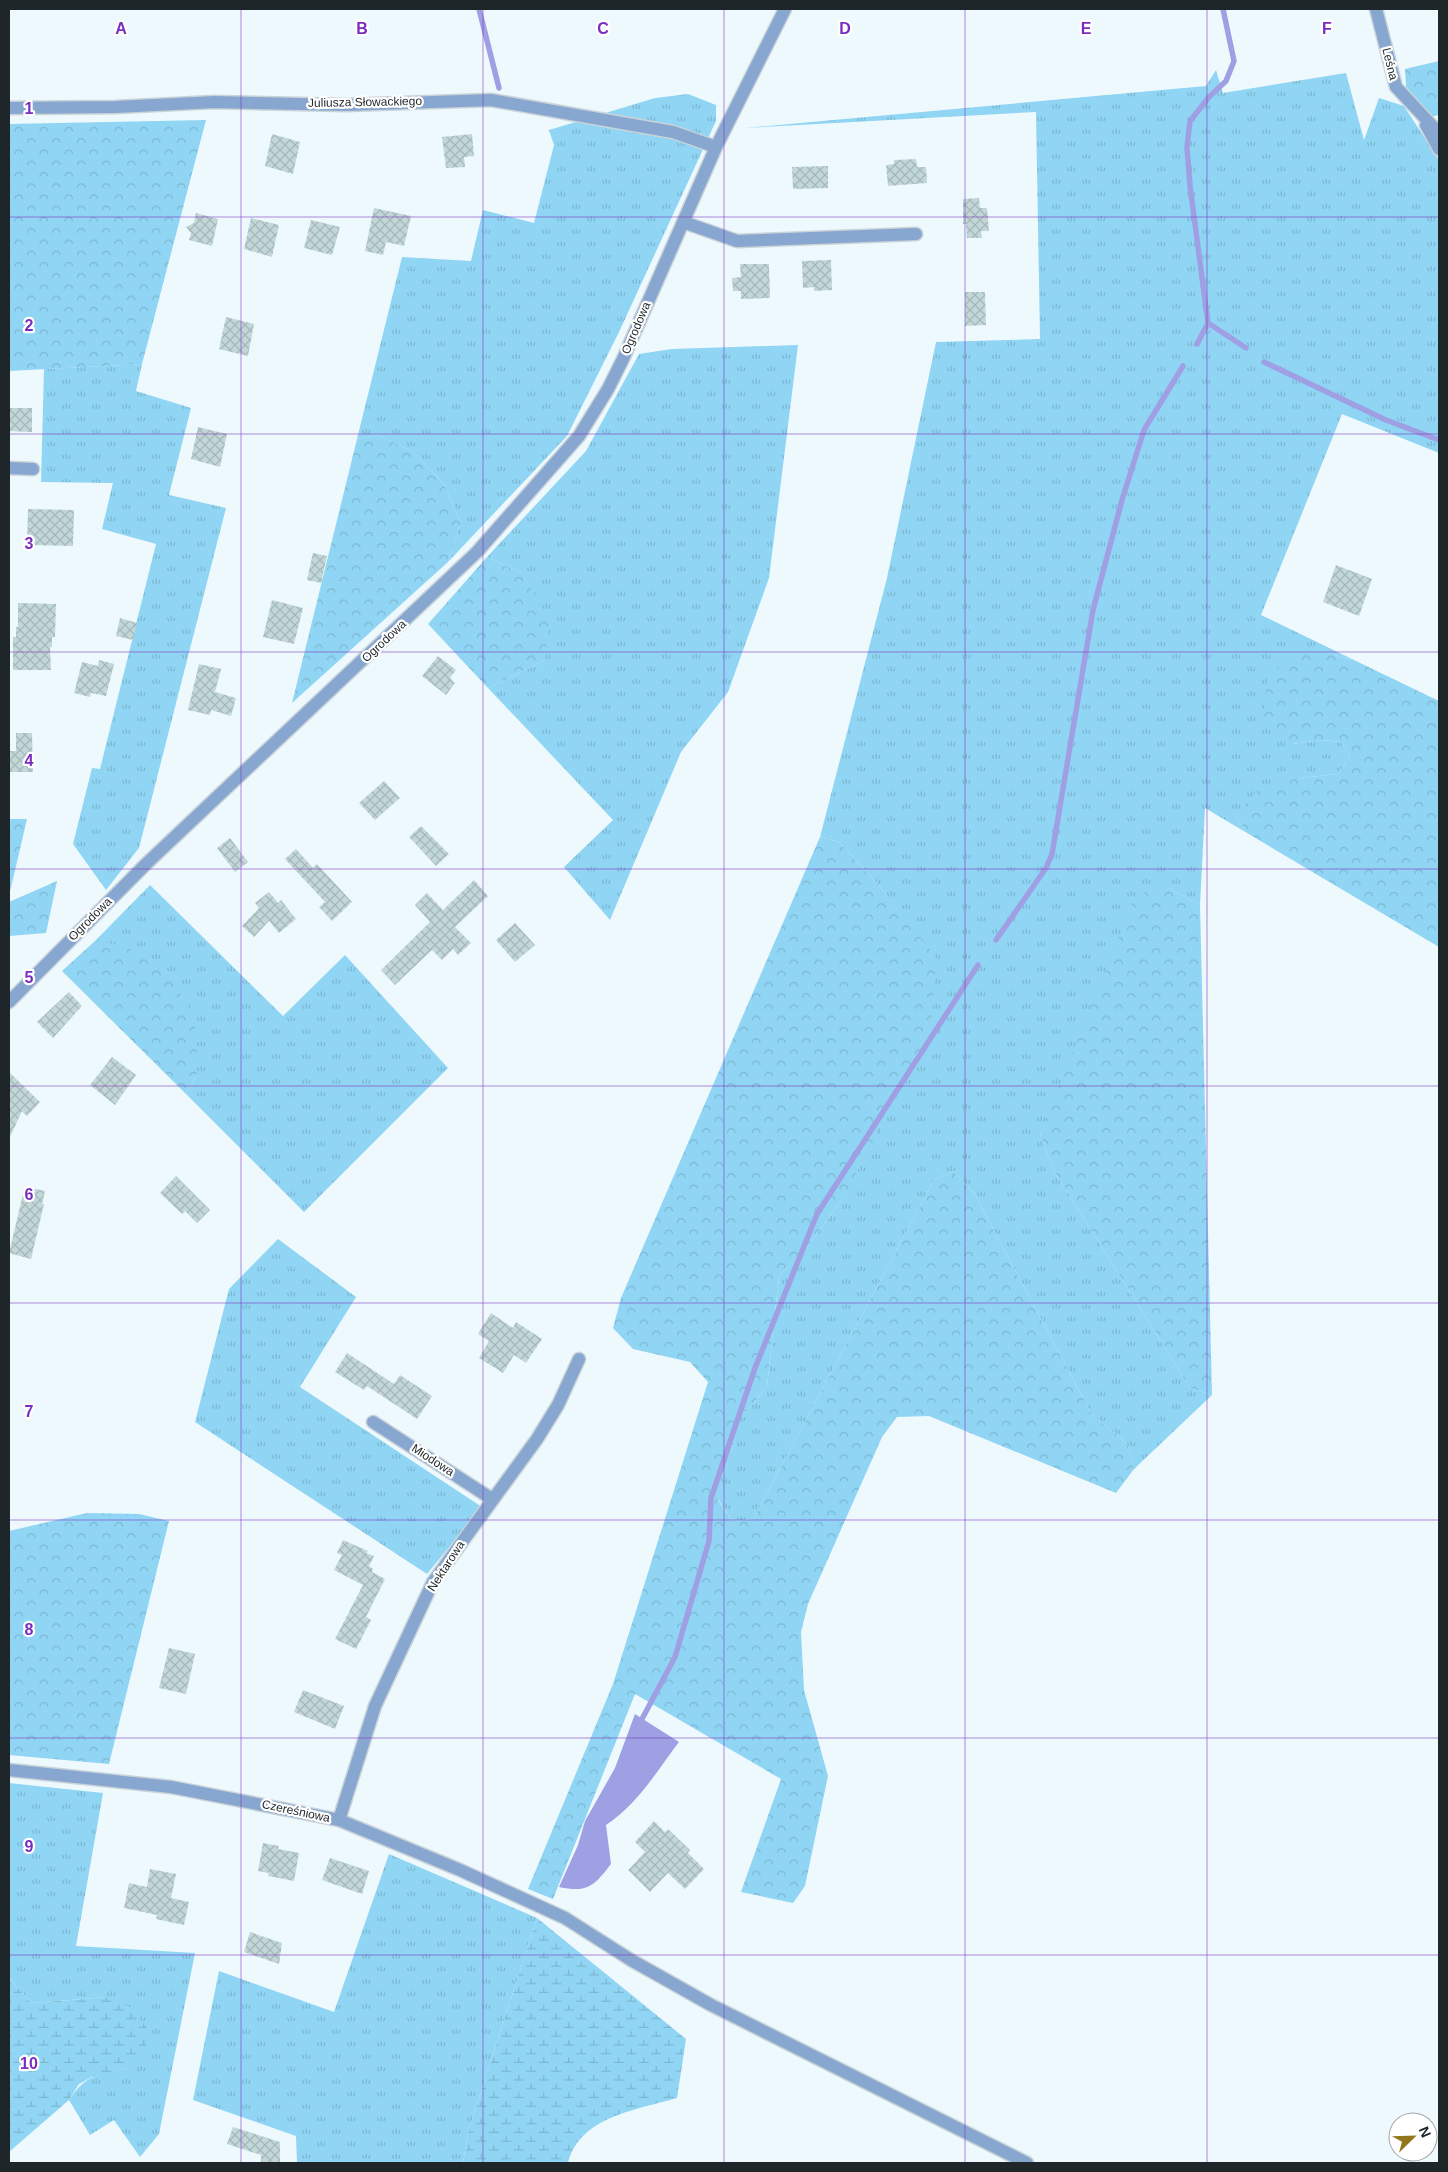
<svg xmlns="http://www.w3.org/2000/svg" width="1448" height="2172" viewBox="0 0 1448 2172" font-family="Arial,sans-serif">
  <style>
    .grass { fill: url(#grass-tufts) }
    .forest { fill: url(#forest-crowns) }
    .wetland { fill: url(#wetland-marsh) }
    .water { fill: #9fa0e3 }
    .lines { fill: none; stroke-linecap: round; stroke-linejoin: round }
    .stream { stroke: #9fa0e3; stroke-width: 5.5 }
    .building { fill: url(#building-cross-hatch) }
    .street-casing { stroke: #c9d3d8; stroke-width: 15 }
    .street { stroke: #87a6d0; stroke-width: 12 }
    .grid { fill: none; stroke: #7b2cbf; stroke-width: 1; stroke-opacity: 0.55 }
    .labels { text-anchor: middle; stroke-width: 4.5; stroke-linejoin: round; paint-order: stroke }
    .street-label { font-size: 12px; fill: #1f2629; stroke: #fff }
    .grid-label { font-size: 16px; text-anchor: middle; font-weight: bold; fill: #7b2cbf; stroke: #fff; stroke-width: 4.5; stroke-linejoin: round; paint-order: stroke }
  </style>
  <defs>
    <pattern id="grass-tufts" width="24" height="20" patternUnits="userSpaceOnUse" patternTransform="scale(1.25)"><rect width="24" height="20" fill="#90d5f4"/><path d="M3 7l-1-3M5 7V3M7 7l1-3M15 17l-1-3M17 17v-4M19 17l1-3" fill="none" stroke="#7cb7d1"/></pattern>
    <pattern id="forest-crowns" width="20" height="18" patternUnits="userSpaceOnUse" patternTransform="scale(1.25)"><rect width="20" height="18" fill="#90d5f4"/><path d="M2 6a3 3 0 1 1 6 0M12 15a3 3 0 1 1 6 0" fill="none" stroke="#7cb7d1"/></pattern>
    <pattern id="wetland-marsh" width="20" height="14" patternUnits="userSpaceOnUse" patternTransform="scale(1.25)"><rect width="20" height="14" fill="#90d5f4"/><path d="M1 5h8M5 5V1M11 12h8M15 12V8" fill="none" stroke="#7cb7d1"/></pattern>
    <pattern id="building-cross-hatch" width="8" height="8" patternUnits="userSpaceOnUse" patternTransform="scale(1.25)"><rect width="8" height="8" fill="#c2d7d8"/><path d="M0 0l8 8M0 8l8-8" fill="none" stroke="#a6b8b9"/></pattern>
  </defs>
  <rect width="100%" height="100%" fill="#eef9fe"/>
  <path class="grass" d="M1216 70 1223 93 1346 73 1364 140 1379 98 1404 106 1439 160V453L1342 414 1261 615 1356 661 1324 652 1292 744 1321 740 1341 742 1350 757 1338 774 1300 778 1235 815 1247 833 1205 808 1200 905 1169 888 1040 1134 1053 1169 1190 1388 1212 1395 1134 1469 1128 1445 1091 1413 974 1193 953 1171 934 1180 753 1519 732 1521 718 1499 740 1418 767 1387 779 1276 808 1246 842 1200 935 957 876 882 839 842 820 837 887 578 936 342 1040 339 1036 112 745 128 1206 86Z
    M688 94 716 105V121L619 332 567 436 448 562 461 523 444 484 412 451 378 435 357 439 402 257 471 261 483 210 534 223 554 145 549 130 655 98Z
    M798 345 769 578 728 692 681 752 610 920 564 867 613 820 488 688 545 660 521 573 487 557 586 451 639 354 672 349Z
    M142 364 136 391 191 408 169 495 226 508 139 848 106 890 73 844 92 768 100 769 156 544 102 529 113 483 41 482 44 369Z
    M150 885 283 1016 345 955 448 1068 304 1212 186 1094 197 1075 96 940Z
    M278 1239 356 1297 300 1387 482 1507 427 1574 195 1422 229 1289Z
    M9 1783 103 1793 76 1946 195 1953 159 2134 140 2157 114 2120 90 2135 69 2100C87 2073 99 2075 129 2068L109 1997 31 2003 9 1978Z
    M389 1854 537 1918 469 2129 463 2163H297L296 2136 193 2100 219 1971 334 2012Z"/>
  <path class="forest" d="M1439 61V115L1430 117 1406 87 1405 69Z
    M206 120 142 364 9 371V124Z
    M378 435 412 451 444 484 461 523 448 562 292 703 357 439Z
    M487 557 521 573 550 620 545 660 488 688 428 624Z
    M1295 652H1324L1356 661 1439 701V947L1247 833 1235 815 1262 786 1300 778 1338 774 1350 757 1341 742 1321 740 1292 744 1263 719 1267 679Z
    M9 819H27L9 896Z
    M820 837 839 842 876 882 936 957 931 1032 842 1200 808 1246 779 1276 767 1387 740 1418 718 1500 732 1521 753 1519 934 1180 953 1171 974 1193 1091 1413 1128 1445 1134 1469 1116 1493 929 1416 897 1417 882 1437 808 1604 801 1632 804 1690 828 1776 805 1886 793 1903 741 1892 781 1779 635 1694 553 1899 528 1889 613 1684 708 1382 690 1362 633 1349 613 1328 621 1298Z
    M57 881 46 933 9 936V902Z
    M1151 887 1169 888 1200 905 1212 1395 1190 1388 1053 1169 1040 1134 1132 903Z
    M96 940 127 947 153 963 176 987 194 1016 197 1046V1075L186 1094 62 971Z
    M87 1513 139 1514 169 1521 109 1764 9 1755V1531Z"/>
  <path class="wetland" d="M537 1918 686 2039 677 2098C637 2110 580 2116 568 2163H463L469 2129Z
    M9 1978 31 2003 109 1997 133 2009 149 2031 145 2052 129 2068 92 2077 79 2084 69 2100 9 2152Z"/>
  <path class="water" d="M635 1714 679 1742C657 1771 637 1805 606 1825L611 1864C594 1886 588 1893 559 1887L578 1845 585 1821 615 1768Z"/>
  <g class="lines">
    <path class="stream" d="M479 9 499 88
      M1223 9 1234 61 1226 81 1209 97 1190 121 1187 147 1190 186 1208 323 1246 348
      M1197 344 1208 323
      M1264 362 1386 420 1439 440
      M996 940 1046 868 1052 854 1093 610 1122 500 1144 430 1183 366
      M642 1719 675 1657 709 1541 711 1498 755 1368 817 1214 978 965"/>
  </g>
  <path class="building" d="M272 134 300 142 293 174 265 166Z
    M472 134 474 156 464 157 465 167 446 168 442 137Z
    M916 159 917 167H926L927 183 888 186 886 165 894 164V160Z
    M828 166V188L793 189 792 167Z
    M979 198 980 208H987L989 231H981L982 238H967L966 224H963V199Z
    M374 208 411 216 404 246 386 242 383 255 365 251Z
    M196 213 218 219 212 246 189 240 191 233 186 227 194 223Z
    M251 218 279 225 272 257 244 249Z
    M311 220 340 227 332 255 304 248Z
    M831 260 832 290 814 291V287L803 288 802 261Z
    M740 264H769L770 298 741 299V291H733L732 278 741 277Z
    M965 292H985L986 325 965 326Z
    M226 317 254 324 248 356 219 349Z
    M9 408H32V432L9 431Z
    M198 427 227 434 220 467 191 459Z
    M28 509 74 510 73 546 27 545Z
    M313 553 327 556 321 583 307 580Z
    M1336 565 1372 579 1359 616 1323 602Z
    M272 600 303 608 294 644 263 637Z
    M18 603 56 604 55 637H52V647H50L51 670H13V637H16V627H18Z
    M120 618 137 623 133 640 116 636Z
    M438 656 456 670 450 678 455 683 446 695 422 676Z
    M99 660 114 664 106 696 91 693 90 697 74 693 82 662 98 666Z
    M199 664 221 669 215 692 236 698 231 716 211 710 210 715 188 710Z
    M16 733H32L33 772H9V751H16Z
    M384 781 400 798 375 820 359 803Z
    M421 826 449 854 436 866 409 837Z
    M230 838 248 862 235 872 217 848Z
    M296 849 313 868 317 864 352 902 332 921 319 907 325 902 285 859Z
    M474 880 488 896 455 927 471 943 458 955 453 949 442 960 432 950 395 985 381 970 430 922 415 905 427 893 443 910Z
    M269 892 278 903 281 900 296 919 279 933 269 921 254 937 242 926 259 908 255 903Z
    M515 923 535 945 515 962 496 940Z
    M69 992 82 1006 53 1038 37 1022Z
    M112 1057 136 1075 115 1105 90 1085Z
    M9 1072 40 1102 27 1116 22 1111 9 1139Z
    M176 1176 210 1210 197 1223 185 1211 182 1214 160 1193Z
    M31 1188 45 1191 42 1204H44L31 1259 9 1253 24 1190 30 1191Z
    M491 1313 513 1328 516 1322 542 1339 526 1363 514 1355 503 1373 479 1358 489 1341 478 1334Z
    M347 1353 394 1384 400 1375 432 1396 417 1419 367 1386 364 1390 335 1372Z
    M343 1540 368 1551 366 1553 374 1556 369 1566 373 1569 372 1572 385 1579 366 1617 371 1620 356 1649 335 1639 363 1585 334 1570 342 1555 337 1553Z
    M169 1648 195 1654 186 1694 159 1688Z
    M303 1690 344 1706 335 1729 294 1712Z
    M654 1821 665 1832 668 1829 690 1850 688 1853 704 1869 685 1889 668 1873 650 1892 628 1870 645 1852 635 1842Z
    M263 1843 279 1846 278 1849 299 1853 294 1881 268 1876 269 1873 258 1871Z
    M330 1858 369 1871 362 1894 322 1880Z
    M150 1869 176 1874 171 1898 189 1902 184 1925 156 1919 157 1915 124 1908 129 1883 147 1887Z
    M250 1932 282 1943 279 1964 244 1952Z
    M233 2127 280 2142V2163H261V2155L227 2144Z"/>
  <g class="lines">
    <defs>
      <path id="street" d="M1376 9 1396 87 1439 133
        M9 108 116 107 215 102 346 105 491 100 673 132 716 147
        M1426 125 1439 149
        M683 222 737 241 916 234
        M9 468 33 469
        M9 1002 146 864 477 552 579 436 608 389 623 359 716 147 785 9
        M373 1422 492 1499
        M9 1770 171 1787 339 1820 460 1870 565 1918 631 1960 711 2005 1027 2163
        M339 1820 375 1706 433 1582 537 1439 558 1405 579 1359"/>
    </defs>
    <use href="#street" class="street-casing"/>
    <use href="#street" class="street"/>
  </g>
  <path class="grid" d="M241 9V2163M483 9V2163M724 9V2163M965 9V2163M1207 9V2163M9 217H1439M9 434H1439M9 652H1439M9 869H1439M9 1086H1439M9 1303H1439M9 1520H1439M9 1738H1439M9 1955H1439"/>
  <g class="labels">
    <g class="street-label">
      <text transform="translate(1390 64) rotate(76)" y="4">Leśna</text>
      <text transform="translate(365 102) rotate(-1)" y="4">Juliusza Słowackiego</text>
      <text transform="translate(636 328) rotate(-67)" y="4">Ogrodowa</text>
      <text transform="translate(384 641) rotate(-43)" y="4">Ogrodowa</text>
      <text transform="translate(90 919) rotate(-45)" y="4">Ogrodowa</text>
      <text transform="translate(433 1460) rotate(33)" y="4">Miodowa</text>
      <text transform="translate(446 1566) rotate(-57)" y="4">Nektarowa</text>
      <text transform="translate(296 1811) rotate(12)" y="4">Czereśniowa</text>
    </g>
  </g>
  <g class="grid-label">
    <text x="121" y="34">A</text>
    <text x="362" y="34">B</text>
    <text x="603" y="34">C</text>
    <text x="845" y="34">D</text>
    <text x="1086" y="34">E</text>
    <text x="1327" y="34">F</text>
    <text x="29" y="114">1</text>
    <text x="29" y="331">2</text>
    <text x="29" y="549">3</text>
    <text x="29" y="766">4</text>
    <text x="29" y="983">5</text>
    <text x="29" y="1200">6</text>
    <text x="29" y="1417">7</text>
    <text x="29" y="1635">8</text>
    <text x="29" y="1852">9</text>
    <text x="29" y="2069">10</text>
  </g>
  <rect width="1448" height="2172" fill="none" stroke="#1f2629" stroke-width="20"/>
  <g transform="translate(1413 2137) rotate(67)"><circle r="24" fill="#ffffff" stroke="#a5a8a9"/>
  <path d="M0-4L9 19L0 12L-9 19Z" fill="#91761c"/>
  <text y="-8" font-size="14" font-weight="bold" text-anchor="middle" fill="#1f2629">N</text>
  </g>
</svg>
